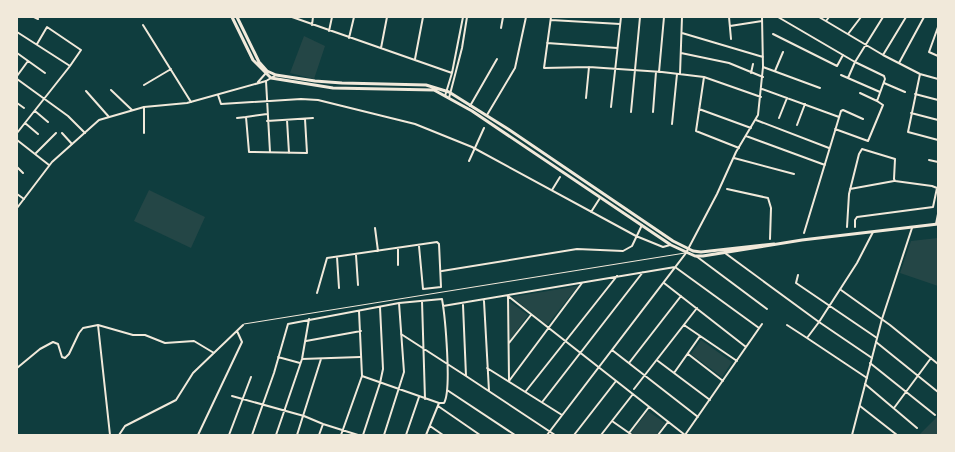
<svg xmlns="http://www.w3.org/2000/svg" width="955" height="452" viewBox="0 0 955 452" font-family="Roboto,sans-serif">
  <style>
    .green { fill: #244646 }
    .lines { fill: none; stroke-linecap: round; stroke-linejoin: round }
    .service { stroke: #f1e9da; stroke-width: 1 }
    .minor { stroke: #f1e9da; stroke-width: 2 }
    .tertiary { stroke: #f1e9da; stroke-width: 2 }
    .primary { stroke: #f1e9da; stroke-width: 3 }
  </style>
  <rect width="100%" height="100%" fill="#0f3d3e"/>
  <path class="green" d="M304 36 325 46 314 79 290 73Z
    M149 190 205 217 191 248 134 221Z
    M938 238V286L900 273 911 241Z
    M578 286 547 325 512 297Z
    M509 301 528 315 510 340Z
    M701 340 732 362 722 377 691 354Z
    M648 411 665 423 656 435H633L631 433Z
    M938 416V435H919Z"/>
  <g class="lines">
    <path class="service" d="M244 324 685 253"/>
    <path class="minor" d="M34 17 38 19
      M292 17 452 73
      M551 17 544 68 589 67 662 72 704 77 761 97
      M729 17 731 39
      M778 17 855 62 883 17
      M819 17 883 55
      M906 17 883 55 920 74 938 79
      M551 20 620 24
      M826 21 829 17
      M143 25 191 102
      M312 25 313 17
      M730 26 762 21
      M938 27 929 52 938 56
      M501 28 503 17
      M329 31 332 17
      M17 32 70 66
      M682 33 763 57
      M773 34 837 66 843 55
      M848 34 861 17
      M349 38 354 17
      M547 43 617 48
      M381 48 387 17
      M17 53 45 73
      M681 53 729 63 763 77
      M415 59 423 17
      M899 63 924 17
      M763 67 820 88
      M775 71 783 52
      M659 72 664 17
      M751 73 753 64
      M680 74 682 17
      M920 74 908 132 938 140
      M841 75 880 92
      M17 76 28 61
      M704 77 696 131 739 148
      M17 79 68 116 85 133
      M266 81 270 152
      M884 83 905 92
      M144 85 171 69
      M762 89 839 117
      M111 90 132 110
      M86 91 109 117
      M860 93 877 101
      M915 94 938 100
      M218 95 221 104 301 99 318 100 415 124 472 147 636 236 663 247 670 245
      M445 96 452 73 463 17
      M449 98 462 48 467 17
      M586 98 589 67
      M17 103 24 108
      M470 106 497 59
      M611 107 621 17
      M699 109 751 128
      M35 111 48 122
      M631 112 640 17
      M653 112 656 72
      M911 113 938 120
      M267 114 246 117 249 152 307 153 305 119
      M487 115 515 68 526 17
      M237 118 246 117
      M779 118 787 98
      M287 120 289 153
      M756 120 829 148
      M267 121 313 118
      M25 123 38 134
      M672 124 677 74
      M797 125 805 104
      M835 129 868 141 883 105 877 101 885 79 884 76 855 62 848 78
      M17 133 70 66 81 50 47 27 37 44
      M62 133 72 144
      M144 133V107
      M746 136 825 165
      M36 153 56 133
      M734 158 794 174
      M929 160 938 162
      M469 161 484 128
      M17 167 23 173
      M727 189 768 198 771 208 770 239
      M850 189 894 181
      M552 190 560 177
      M17 194 24 199
      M591 212 600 198
      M936 224 938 214
      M847 227 849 194 859 154 862 149 895 159 894 179 895 181 932 186 937 188 933 207 857 217 855 220V227
      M375 228 378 251
      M804 233 841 111 843 110 863 119
      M398 248V265
      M725 253 819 322 857 263 873 232
      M356 255 358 285
      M696 256 767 309
      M337 257 339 288
      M442 271 577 249 623 251 632 246 642 225
      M798 275 796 283 877 338
      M664 283 746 347
      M841 290 890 325 938 364
      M317 293 327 258 437 242 439 244 441 287 423 289 419 246
      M508 296 685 435
      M508 296 509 380
      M422 301 425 399
      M484 301 489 391
      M463 305 466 376 555 435
      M443 306 675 267 759 328
      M98 325 110 435
      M684 325 737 361
      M787 325 807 338
      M401 334 466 376
      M306 341 361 331
      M876 342 938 392
      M509 343 531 315
      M612 350 698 417
      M688 354 723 381
      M278 357 300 363
      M302 359 360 357
      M658 361 710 400
      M629 363 681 296
      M870 363 935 415
      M17 368 40 349 53 342 58 344 62 357 65 358 69 354 79 333 83 328 98 325 133 335H145L165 343 194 341 214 353
      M487 368 562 415
      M674 373 700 336
      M362 376 439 403
      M867 378 807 338 819 322 872 358
      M509 381 582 283
      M865 384 917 428
      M634 389 697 308
      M447 390 515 435
      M526 391 617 276
      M232 396 304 416 323 424 358 435
      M543 401 643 272
      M438 406 480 435
      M860 406 897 435
      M894 408 931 358
      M612 421 632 435
      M430 426 443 435
      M629 433 649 407
      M119 435 125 426 176 400 193 373 243 325
      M198 435 242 342 237 331
      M229 435 251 377
      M252 435 274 373 288 324 399 303 442 299C445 316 452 390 444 403H439L426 435
      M276 435 302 359 309 319
      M297 435 321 359
      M319 435 323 424
      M341 435 362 376 359 311
      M363 435 380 383 383 369 380 307
      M384 435 404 372 399 303
      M406 435 419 397
      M547 435 686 253 717 194 736 152 758 115 763 67 762 17
      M574 435 616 381
      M601 435 633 394
      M658 435 668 422
      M685 435 762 324"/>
    <path class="tertiary" d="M258 82 266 73
      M17 140 49 165
      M17 208 52 162 99 120 144 107 187 103 266 81 276 75
      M852 435 882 319 912 228"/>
    <path class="primary" d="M232 17 253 60 271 78 333 88 434 90 472 111 671 245 695 256H703L802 240 938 224
      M237 17 259 62 267 71 276 75 315 81 342 83 426 85 449 92 508 129 673 241 693 251 701 252 774 244"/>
  </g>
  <rect width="955" height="452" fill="none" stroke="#f1e9da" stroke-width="36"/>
</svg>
